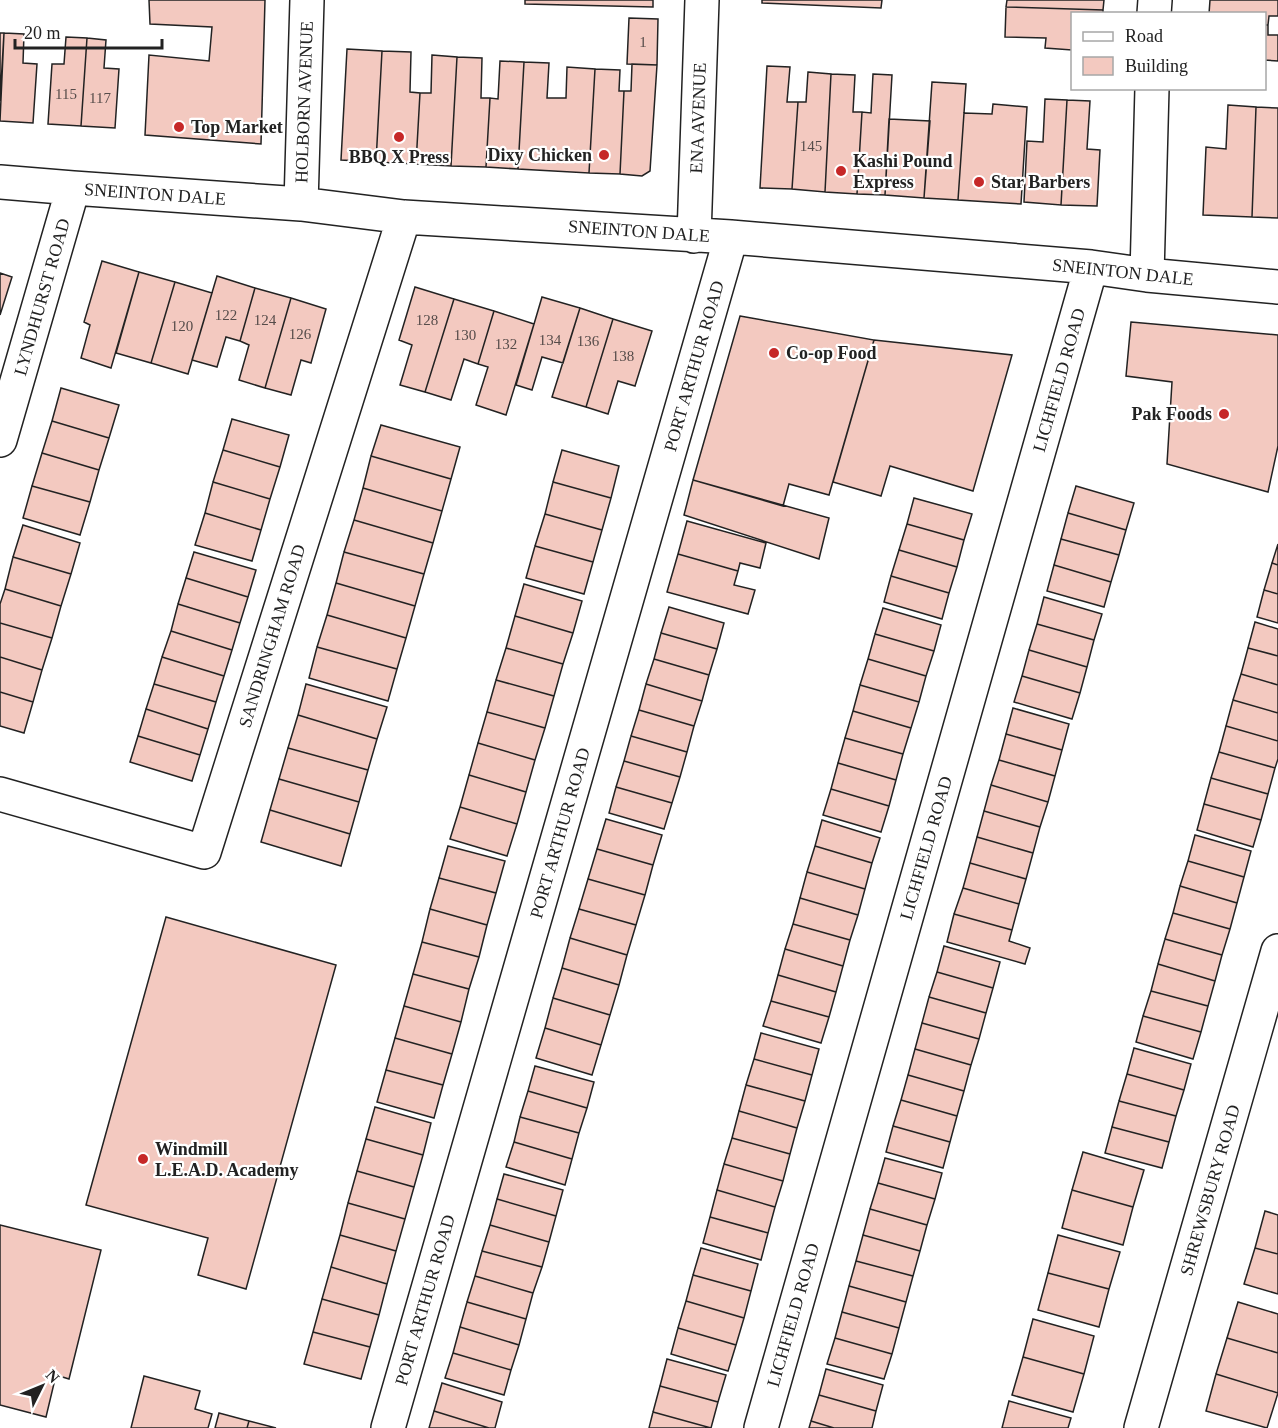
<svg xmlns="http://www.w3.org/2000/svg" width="1278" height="1428" viewBox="0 0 1278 1428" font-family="Georgia,serif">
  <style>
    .building { fill: #f3c9c0; stroke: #222; stroke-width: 1.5 }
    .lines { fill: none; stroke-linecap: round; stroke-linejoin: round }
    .minor-casing { stroke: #222; stroke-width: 36 }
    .minor { stroke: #fff; stroke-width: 33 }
    .poi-dot { fill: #c62828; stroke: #fff; stroke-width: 2 }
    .labels { text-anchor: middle; stroke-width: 4.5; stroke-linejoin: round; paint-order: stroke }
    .number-label { font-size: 15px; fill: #564c4a }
    .street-label { font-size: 18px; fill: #222; stroke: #fff }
    .poi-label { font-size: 18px; font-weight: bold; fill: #222; stroke: #fff; text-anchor: start }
  </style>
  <rect width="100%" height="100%" fill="#fff"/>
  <path class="building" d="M149 0H265L261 144 145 135 149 55 209 61 212 27 150 24Z
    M525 0H653V7L525 4Z
    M762 0H882L881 8 762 3Z
    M1007 0H1104L1103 10 1006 7Z
    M1210 0H1278V16H1269L1268 25H1264V14H1209Z
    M1006 7 1103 10V14H1072V50L1045 48 1046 38 1005 37Z
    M629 18 658 19 657 65 627 64Z
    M1264 25H1268V35H1278V61L1264 60Z
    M0 33H4L0 101Z
    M4 33 24 34 23 63 37 64 33 123 0 121Z
    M66 37 87 38 81 126 48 124 52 64H64Z
    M87 38 106 40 104 68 119 69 115 128 81 126Z
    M347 49 382 51 376 162 341 160Z
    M382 51 411 52 410 92 420 93 416 164 376 162Z
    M432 55 457 57 451 166 416 164 420 93H431Z
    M457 57 482 58 481 98H490L486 167 451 166Z
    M500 61 524 62 518 169 486 167 490 98 498 99Z
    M524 62 549 63 547 98H566L567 67 595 69 589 173 518 169Z
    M632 64 657 65 650 171 642 176 620 174 624 91H631Z
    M767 66 790 67 787 102H798L792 189 760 188Z
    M595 69 620 70 619 91H624L620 174 589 173Z
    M808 72 831 74 825 192 792 189 798 102H806Z
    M831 74 855 75 853 112H862L857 194 825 192Z
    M873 74 892 75 885 195 857 194 862 112 871 113Z
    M932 82 966 84 958 200 924 198Z
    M1045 99 1067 100 1061 205 1024 202 1027 141 1043 142Z
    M1067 100 1090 101 1087 149 1100 150 1097 206 1061 205Z
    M993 104 1027 107 1021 204 958 200 964 113 992 114Z
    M1228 105 1256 107 1252 217 1203 215 1206 147 1226 149Z
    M1256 107 1278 108V218L1252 217Z
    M889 119 930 121 924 198 885 195Z
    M102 261 139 272 111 368 81 358 90 325 84 322Z
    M139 272 175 282 151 363 116 353Z
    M0 273 12 277 0 315Z
    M217 276 255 288 240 341 226 337 217 367 192 360Z
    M175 282 212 293 188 374 151 363Z
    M415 287 454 299 425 392 400 385 412 345 399 340Z
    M255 288 291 298 265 388 239 380 249 345 240 341Z
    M542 297 580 308 563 363 542 357 532 390 516 385Z
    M291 298 326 309 311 363 301 360 291 395 265 388Z
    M454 299 494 311 478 364 464 359 451 400 425 392Z
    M580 308 613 319 586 407 552 397Z
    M494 311 534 324 506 415 476 405 488 367 478 364Z
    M740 316 874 340 829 495 789 484 783 506 693 480Z
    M613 319 652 331 635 386 618 381 608 414 586 407Z
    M1131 322 1278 335V446L1268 492 1167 464 1172 382 1126 376Z
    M874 340 1012 355 973 491 890 466 881 496 833 482Z
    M61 388 119 405 109 438 52 421Z
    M232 419 289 435 280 467 223 450Z
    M52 421 109 438 99 470 42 453Z
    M381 425 460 447 451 479 371 456Z
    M223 450 280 467 270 499 213 482Z
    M562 450 619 466 611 498 553 482Z
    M42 453 99 470 90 502 32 486Z
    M371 456 451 479 442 511 363 488Z
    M693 480 829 518 819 559 684 515Z
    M213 482 270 499 261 530 205 513Z
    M553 482 611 498 602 530 545 514Z
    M32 486 90 502 80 535 23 518Z
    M1076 486 1134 503 1126 530 1068 513Z
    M363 488 442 511 433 543 354 520Z
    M914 498 972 514 964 540 907 524Z
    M205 513 261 530 252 561 195 545Z
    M1068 513 1126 530 1119 555 1061 539Z
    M545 514 602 530 593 562 535 546Z
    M354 520 433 543 424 574 344 552Z
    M687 521 766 543 760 568 740 563 738 571 678 554Z
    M907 524 964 540 957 567 899 550Z
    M23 525 80 543 71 574 13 557Z
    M1061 539 1119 555 1111 582 1054 565Z
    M1278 544V565L1272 563Z
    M535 546 593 562 584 594 526 578Z
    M899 550 957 567 949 593 891 576Z
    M194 552 256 570 248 597 186 578Z
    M344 552 424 574 415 606 336 583Z
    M678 554 738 571 734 585 755 590 748 614 667 592Z
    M13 557 71 574 61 606 5 589Z
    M1272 563 1278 565V594L1264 590Z
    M1054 565 1111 582 1104 607 1047 591Z
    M891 576 949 593 942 619 884 602Z
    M186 578 248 597 240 623 178 604Z
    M336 583 415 606 406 638 327 615Z
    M524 584 582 601 573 633 515 616Z
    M5 589 61 606 52 638 0 623V604Z
    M1264 590 1278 594V623L1257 617Z
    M1044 597 1102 614 1094 640 1037 624Z
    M178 604 240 623 232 650 171 631Z
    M669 607 724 623 717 649 661 633Z
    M883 608 941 625 934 651 875 634Z
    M327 615 406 638 397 669 317 647Z
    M515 616 573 633 563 664 506 648Z
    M1255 622 1278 629V656L1248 648Z
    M0 623 52 638 42 670 0 657Z
    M1037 624 1094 640 1087 667 1029 650Z
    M171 631 232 650 224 676 162 657Z
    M661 633 717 649 709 675 654 659Z
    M875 634 934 651 926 676 868 659Z
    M317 647 397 669 388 701 309 678Z
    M506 648 563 664 554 696 496 680Z
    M1248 648 1278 656V685L1241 674Z
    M1029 650 1087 667 1080 693 1022 676Z
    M0 657 42 670 33 702 0 692Z
    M162 657 224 676 216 702 154 684Z
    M654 659 709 675 702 701 646 684Z
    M868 659 926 676 919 702 860 685Z
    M1241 674 1278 685V713L1233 700Z
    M1022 676 1080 693 1072 719 1014 702Z
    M496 680 554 696 545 728 487 712Z
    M154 684 216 702 208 729 146 709Z
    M306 684 387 707 377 739 298 715Z
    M646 684 702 701 694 726 639 710Z
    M860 685 919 702 911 728 853 711Z
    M0 692 33 702 24 733 0 726Z
    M1233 700 1278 713V741L1226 726Z
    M1013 708 1069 724 1062 750 1006 734Z
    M146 709 208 729 200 755 138 736Z
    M639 710 694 726 687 752 631 736Z
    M853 711 911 728 903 754 845 738Z
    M487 712 545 728 535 760 478 743Z
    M298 715 377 739 368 770 288 748Z
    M1226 726 1278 741V759L1275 768 1219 752Z
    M1006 734 1062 750 1055 776 999 760Z
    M138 736 200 755 192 781 130 762Z
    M631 736 687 752 680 777 624 761Z
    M845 738 903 754 896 780 838 763Z
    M478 743 535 760 526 792 469 775Z
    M288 748 368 770 359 802 279 779Z
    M1219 752 1275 768 1268 794 1211 778Z
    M999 760 1055 776 1048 802 991 785Z
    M624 761 680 777 672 803 616 787Z
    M838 763 896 780 889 806 831 789Z
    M469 775 526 792 517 824 460 807Z
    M1211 778 1268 794 1261 820 1204 804Z
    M279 779 359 802 350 834 270 810Z
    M991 785 1048 802 1040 827 984 811Z
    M616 787 672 803 664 829 609 813Z
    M831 789 889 806 881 832 823 815Z
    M1204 804 1261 820 1253 847 1197 830Z
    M460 807 517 824 507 856 450 839Z
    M270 810 350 834 341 866 261 842Z
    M984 811 1040 827 1033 853 977 837Z
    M606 819 662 835 653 865 597 849Z
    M822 820 880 838 872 863 815 846Z
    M1195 835 1251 851 1244 877 1188 861Z
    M977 837 1033 853 1026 879 970 863Z
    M448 846 505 861 496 893 439 878Z
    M815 846 872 863 865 889 807 872Z
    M597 849 653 865 645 895 588 879Z
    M1188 861 1244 877 1237 903 1180 886Z
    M970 863 1026 879 1019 904 963 888Z
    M807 872 865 889 858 915 800 898Z
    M439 878 496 893 487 925 430 909Z
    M588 879 645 895 636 925 579 909Z
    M1180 886 1237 903 1230 929 1173 913Z
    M963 888 1019 904 1012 930 954 914Z
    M800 898 858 915 850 940 793 924Z
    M430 909 487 925 479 957 422 942Z
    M579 909 636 925 627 955 570 938Z
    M1173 913 1230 929 1222 955 1165 939Z
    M954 914 1012 930 1009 941 1030 948 1025 964 947 942Z
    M166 917 336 965 246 1289 198 1275 208 1238 86 1205Z
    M793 924 850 940 843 966 785 949Z
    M570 938 627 955 619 985 562 968Z
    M1165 939 1222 955 1215 981 1158 964Z
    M422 942 479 957 469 989 413 974Z
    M944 946 1000 962 993 988 937 972Z
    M785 949 843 966 836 992 778 975Z
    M1158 964 1215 981 1208 1006 1151 991Z
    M562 968 619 985 610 1015 553 998Z
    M937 972 993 988 986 1013 929 997Z
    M413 974 469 989 461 1022 404 1006Z
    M778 975 836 992 829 1017 771 1001Z
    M1151 991 1208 1006 1201 1032 1143 1016Z
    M929 997 986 1013 979 1039 922 1023Z
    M553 998 610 1015 601 1045 545 1028Z
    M771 1001 829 1017 821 1043 763 1026Z
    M404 1006 461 1022 452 1054 395 1038Z
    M1143 1016 1201 1032 1193 1059 1136 1042Z
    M922 1023 979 1039 971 1065 915 1049Z
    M545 1028 601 1045 592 1075 536 1058Z
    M761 1033 819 1049 812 1075 754 1059Z
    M395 1038 452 1054 443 1085 386 1070Z
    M1134 1048 1191 1064 1184 1090 1127 1074Z
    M915 1049 971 1065 964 1091 908 1075Z
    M754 1059 812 1075 805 1101 746 1085Z
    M535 1066 594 1082 587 1108 528 1091Z
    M386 1070 443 1085 434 1118 377 1102Z
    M1127 1074 1184 1090 1176 1116 1119 1101Z
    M908 1075 964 1091 957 1116 901 1100Z
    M746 1085 805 1101 797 1128 739 1111Z
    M528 1091 587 1108 579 1133 520 1117Z
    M901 1100 957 1116 950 1142 893 1126Z
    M1119 1101 1176 1116 1169 1142 1112 1127Z
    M375 1107 431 1123 423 1155 366 1139Z
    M739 1111 797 1128 790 1154 732 1138Z
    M520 1117 579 1133 572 1159 514 1142Z
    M893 1126 950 1142 943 1168 886 1152Z
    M1112 1127 1169 1142 1162 1168 1105 1153Z
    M732 1138 790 1154 783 1181 724 1164Z
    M366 1139 423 1155 414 1187 357 1171Z
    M514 1142 572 1159 565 1185 506 1167Z
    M1083 1152 1144 1170 1133 1207 1072 1190Z
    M885 1158 942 1173 935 1199 878 1183Z
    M724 1164 783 1181 775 1207 717 1190Z
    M357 1171 414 1187 405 1219 348 1203Z
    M504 1174 563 1190 556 1216 497 1199Z
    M878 1183 935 1199 927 1225 870 1209Z
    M717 1190 775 1207 768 1233 710 1217Z
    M1072 1190 1133 1207 1123 1245 1062 1228Z
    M497 1199 556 1216 549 1242 490 1225Z
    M348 1203 405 1219 396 1251 340 1235Z
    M870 1209 927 1225 920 1251 863 1235Z
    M1265 1211 1278 1215V1254L1255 1248Z
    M710 1217 768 1233 761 1260 703 1243Z
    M0 1225 101 1250 69 1379 56 1375 46 1417 0 1405Z
    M490 1225 549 1242 542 1267 482 1251Z
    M340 1235 396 1251 387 1284 331 1267Z
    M863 1235 920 1251 913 1276 856 1261Z
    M1058 1235 1120 1252 1109 1289 1048 1273Z
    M701 1248 758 1264 751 1291 693 1275Z
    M1255 1248 1278 1254V1294L1244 1284Z
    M482 1251 542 1267 533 1293 475 1276Z
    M856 1261 913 1276 906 1302 849 1286Z
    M331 1267 387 1284 379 1315 322 1299Z
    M1048 1273 1109 1289 1099 1327 1038 1310Z
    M693 1275 751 1291 744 1318 686 1301Z
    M475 1276 533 1293 526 1319 467 1302Z
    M849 1286 906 1302 899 1328 842 1312Z
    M322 1299 379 1315 370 1347 313 1332Z
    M686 1301 744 1318 736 1345 678 1328Z
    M467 1302 526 1319 519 1345 460 1327Z
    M1238 1302 1278 1314V1353L1227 1338Z
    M842 1312 899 1328 892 1354 835 1338Z
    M1033 1319 1094 1336 1084 1374 1023 1357Z
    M460 1327 519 1345 511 1370 453 1353Z
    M678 1328 736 1345 728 1371 671 1354Z
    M313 1332 370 1347 361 1379 304 1364Z
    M835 1338 892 1354 884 1379 827 1364Z
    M1227 1338 1278 1353V1393L1216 1374Z
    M453 1353 511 1370 504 1395 445 1378Z
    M1023 1357 1084 1374 1073 1412 1012 1395Z
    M667 1359 726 1375 718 1402 660 1386Z
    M826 1369 883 1385 876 1411 819 1395Z
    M1216 1374 1278 1393 1267 1428 1206 1411Z
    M144 1376 200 1391 195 1409 212 1414 208 1428H131Z
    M442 1383 502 1402 495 1428H489L434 1411Z
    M660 1386 718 1402 711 1428 653 1412Z
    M819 1395 876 1411 872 1428H834L811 1421Z
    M1009 1401 1071 1418 1068 1428H1002Z
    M434 1411 489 1428H429Z
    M653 1412 711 1428H649Z
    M219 1413 249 1421 247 1428H215Z
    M249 1421 276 1428H247Z
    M811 1421 834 1428H809Z"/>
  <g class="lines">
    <defs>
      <path id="minor" d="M1154 14 1155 0
        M0 182 73 188 301 204 404 217 731 237 1091 267 1147 275 1278 287
        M301 204 307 0
        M694 236 702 0
        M1147 275 1152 88
        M0 440 73 188
        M0 794 204 852 404 217
        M388 1428 731 237
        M761 1428 1091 267
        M1141 1428 1278 951"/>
    </defs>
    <use href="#minor" class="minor-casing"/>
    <use href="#minor" class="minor"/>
  </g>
  <g class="poi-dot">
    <circle cx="179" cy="127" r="6"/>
    <circle cx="399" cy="137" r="6"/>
    <circle cx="604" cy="155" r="6"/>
    <circle cx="841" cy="171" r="6"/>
    <circle cx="979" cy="182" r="6"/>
    <circle cx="774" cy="353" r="6"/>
    <circle cx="1224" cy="414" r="6"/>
    <circle cx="143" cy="1159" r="6"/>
  </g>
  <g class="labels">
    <g class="number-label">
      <text x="643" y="47">1</text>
      <text x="66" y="99">115</text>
      <text x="100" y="103">117</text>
      <text x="811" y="151">145</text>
      <text x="226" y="320">122</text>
      <text x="265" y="325">124</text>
      <text x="427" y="325">128</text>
      <text x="182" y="331">120</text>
      <text x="300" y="339">126</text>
      <text x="465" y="340">130</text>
      <text x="550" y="345">134</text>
      <text x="588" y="346">136</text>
      <text x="506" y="349">132</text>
      <text x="623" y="361">138</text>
    </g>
    <g class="street-label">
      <text transform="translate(304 102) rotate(-88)" y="6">HOLBORN AVENUE</text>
      <text transform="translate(698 118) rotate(-88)" y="6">ENA AVENUE</text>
      <text transform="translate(155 194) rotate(4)" y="6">SNEINTON DALE</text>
      <text transform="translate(639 231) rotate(4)" y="6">SNEINTON DALE</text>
      <text transform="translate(1123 272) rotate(6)" y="6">SNEINTON DALE</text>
      <text transform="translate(42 297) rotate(-74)" y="6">LYNDHURST ROAD</text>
      <text transform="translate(694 366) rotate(-74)" y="6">PORT ARTHUR ROAD</text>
      <text transform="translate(1059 380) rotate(-74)" y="6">LICHFIELD ROAD</text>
      <text transform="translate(272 636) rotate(-73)" y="6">SANDRINGHAM ROAD</text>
      <text transform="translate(560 833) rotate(-74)" y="6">PORT ARTHUR ROAD</text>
      <text transform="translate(926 848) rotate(-74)" y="6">LICHFIELD ROAD</text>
      <text transform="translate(1210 1190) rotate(-74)" y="6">SHREWSBURY ROAD</text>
      <text transform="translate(425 1300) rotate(-74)" y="6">PORT ARTHUR ROAD</text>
      <text transform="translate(793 1315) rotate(-74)" y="6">LICHFIELD ROAD</text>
    </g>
    <g class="poi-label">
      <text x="191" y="133">Top Market</text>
      <text x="592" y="161" text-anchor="end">Dixy Chicken</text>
      <text x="399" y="163" text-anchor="middle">BBQ X Press</text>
      <text x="853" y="167">Kashi Pound<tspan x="853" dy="21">Express</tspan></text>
      <text x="991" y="188">Star Barbers</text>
      <text x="786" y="359">Co-op Food</text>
      <text x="1212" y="420" text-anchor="end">Pak Foods</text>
      <text x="155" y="1155">Windmill<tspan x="155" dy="21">L.E.A.D. Academy</tspan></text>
    </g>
  </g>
  <rect x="1071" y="12" width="195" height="78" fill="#ffffff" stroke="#a7a7a7" stroke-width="1.5"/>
  <rect x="1083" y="32" width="30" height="9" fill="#ffffff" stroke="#a7a7a7" stroke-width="1.5"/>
  <text x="1125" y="42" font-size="18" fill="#222222">Road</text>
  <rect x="1083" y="57" width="30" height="18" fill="#f3c9c0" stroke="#a7a7a7" stroke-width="1.5"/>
  <text x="1125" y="72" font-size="18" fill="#222222">Building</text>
  <g transform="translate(42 1386) rotate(47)" stroke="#ffffff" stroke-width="4.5" paint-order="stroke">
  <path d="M0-4.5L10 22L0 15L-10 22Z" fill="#222222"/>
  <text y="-9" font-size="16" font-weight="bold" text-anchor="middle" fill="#222222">N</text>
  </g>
  <path d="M15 39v9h147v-9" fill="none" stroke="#222222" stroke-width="3"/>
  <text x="24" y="39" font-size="18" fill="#222222" stroke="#ffffff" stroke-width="4.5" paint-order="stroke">20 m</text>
</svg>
